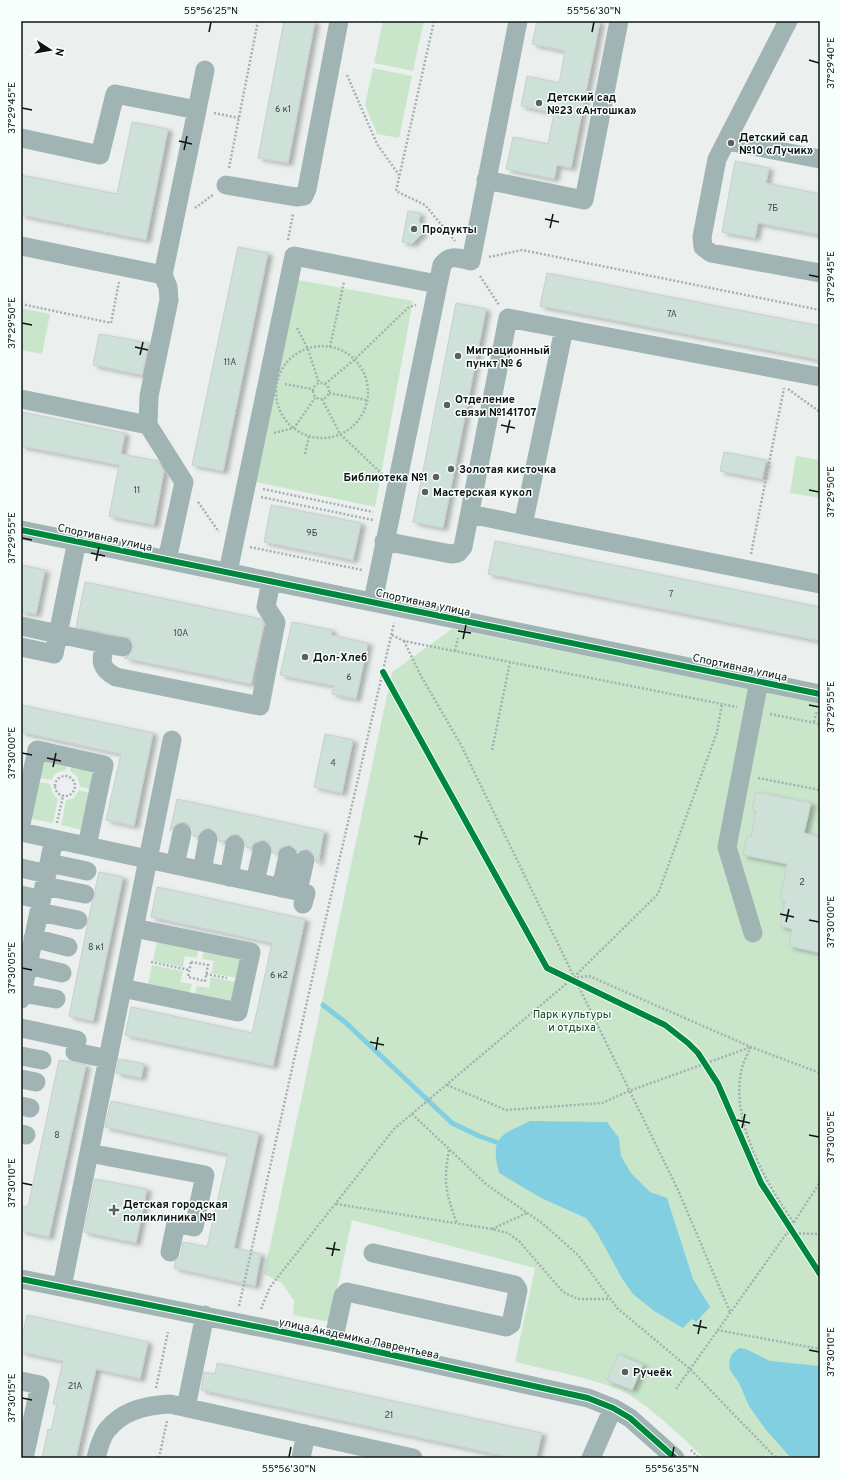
<svg xmlns="http://www.w3.org/2000/svg" width="841" height="1479" viewBox="0 0 841 1479" font-family="Overpass,sans-serif">
  <style>
    .green { fill: #c9e6cb }
    .water { fill: #83cfe2 }
    .lines { fill: none; stroke-linecap: round; stroke-linejoin: round }
    .stream { stroke: #83cfe2; stroke-width: 5 }
    .building { fill: #cde1d8; stroke: #cbcecd; filter: url(#shadow) }
    .path { stroke: #a5b0b1; stroke-width: 2.5; stroke-dasharray: 2 2; stroke-linecap: butt }
    .minor { stroke: #a1b4b4; stroke-width: 19 }
    .cycleway-casing { stroke: #f7fffd; stroke-width: 8 }
    .cycleway { stroke: #00873e; stroke-width: 6 }
    .ticks { fill: none; stroke: #101312; stroke-width: 1.5 }
    .poi-dot { fill: #5d605f; stroke: #f7fffd; stroke-width: 1.5 }
    .labels { text-anchor: middle; stroke-width: 3; stroke-linejoin: round; paint-order: stroke }
    .number-label { font-size: 9px; fill: #3f4644 }
    .poi-label { font-size: 11px; font-weight: bold; fill: #101312; stroke: #f7fffd; text-anchor: start }
    .street-label { font-size: 11px; fill: #101312; stroke: #f7fffd }
    .park-label { font-size: 11px; fill: #113e17; stroke: #f7fffd }
    .neatline { fill: none; stroke: #101312; stroke-width: 1.5 }
    .ticks-label { font-size: 10px; text-anchor: middle; fill: #101312 }
  </style>
  <defs>
    <filter id="shadow"><feDropShadow dx="4.5" dy="2.5" stdDeviation="2" flood-color="#0004"/></filter>
  </defs>
  <rect width="100%" height="100%" fill="#ebf0ef"/>
  <path class="green" d="M383 21H424L413 71 374 63Z
    M373 68 412 76 399 138 377 134 365 105Z
    M298 280 413 301 375 507 256 482Z
    M21 308 50 314 42 354 21 350Z
    M796 456 820 460V498L790 493Z
    M452 629 820 703V1458H704C684 1439 648 1404 624 1392 590 1377 551 1371 515 1362L535 1268 352 1220 330 1322 293 1315 294 1301 282 1283 264 1274 392 672Z
    M40 754 68 760 66 770 56 773 51 780 35 777Z
    M72 761 100 767 95 790 80 787 77 776 70 771Z
    M34 781 50 784 53 794 58 799 53 823 26 818Z
    M79 790 94 794 86 831 61 825 66 800 74 798Z
    M158 937 199 945 197 958 185 956 183 967 153 961Z
    M205 946 247 955 242 979 211 973 214 961 202 959Z
    M152 965 183 971 180 982 192 984 189 997 147 988Z
    M211 977 241 983 236 1007 194 998 197 986 209 988Z"/>
  <path class="water" d="M530 1121 607 1122 619 1138 621 1156 631 1173 650 1192 667 1198 693 1279 710 1307 696 1322 692 1319 683 1328 654 1311 633 1294 623 1280 597 1233 586 1218 541 1198 499 1173C490 1137 499 1136 530 1121Z
    M739 1348 746 1349 770 1361 820 1366V1458H791L766 1430 749 1406 739 1383 730 1370 729 1362 732 1354Z"/>
  <g class="lines">
    <path class="stream" d="M323 1005 345 1022 452 1123 479 1136 496 1142"/>
  </g>
  <path class="building" d="M284 21H315L288 163 258 158Z
    M537 21H600L571 168 557 165 554 179 506 169 513 137 548 144 554 113 521 106 527 76 559 83 565 51 532 44Z
    M132 122 168 129 146 240 21 215V175L117 194Z
    M735 161 769 168 766 183 820 194V235L758 223 755 238 722 232Z
    M408 211 420 213 419 223 423 224 422 234 412 244 402 242Z
    M238 247 268 253 223 471 192 465Z
    M547 273 820 326V360L540 306Z
    M456 303 486 309 443 528 413 522Z
    M99 334 149 343 142 375 93 365Z
    M21 412 125 433 121 454 158 461 164 471 154 525 109 516 119 465 21 446Z
    M724 452 766 460 762 479 720 471Z
    M271 505 361 523 353 560 264 542Z
    M495 541 820 607V641L488 574Z
    M21 565 45 570 36 614 21 612Z
    M85 582 261 619 264 624 251 684 124 658 131 654 134 649 133 643 130 638 76 627Z
    M292 622 332 630 331 635 368 643 356 699 332 694 334 686 280 675Z
    M21 705 153 733 134 826 106 820 121 754 21 732Z
    M325 734 353 740 342 793 314 787Z
    M756 792 811 803 804 833 820 837V953L789 946 792 929 780 926 785 901 780 900 787 864 743 855 747 836 751 837 756 811 752 810Z
    M177 799 324 831 318 863 316 862 315 856 312 852 307 849 298 852 290 845 280 848 277 854 273 853 270 843 264 840 254 843 251 848 246 847 245 841 237 834 231 835 224 842 219 841 218 835 210 828 204 829 197 837 193 836V830L190 825 184 822 178 823 170 831Z
    M99 872 123 877 93 1021 69 1016 92 902 96 896 95 890Z
    M157 887 305 919 273 1066 125 1035 131 1007 252 1033 272 943 151 917Z
    M119 1059 144 1064 141 1078 116 1073Z
    M59 1060 86 1065 49 1237 21 1231V1206L28 1207Z
    M111 1101 259 1133 234 1248 261 1254 255 1286 174 1268 175 1261 181 1255 183 1242 207 1247 228 1154 105 1127Z
    M95 1179 147 1189 136 1243 84 1232Z
    M27 1315 148 1342 140 1379 96 1369 76 1458H42L48 1429 51 1430 57 1404H53L63 1361 21 1352V1341Z
    M618 1354 643 1365 632 1390 607 1380Z
    M217 1363 542 1433 536 1458H513L201 1390 204 1372 215 1374Z"/>
  <g class="lines">
    <path class="path" d="M434 21 396 191 425 205 455 241
      M347 75 377 144 399 175
      M214 113 239 118
      M229 168 258 21
      M195 208 214 194
      M288 240 293 214
      M489 257 522 250 820 310
      M480 276 499 305
      M21 304 111 323 119 282
      M297 328 308 349 319 383
      M276 392a46 46 0 1 1 92 0a46 46 0 1 1-92 0Z
      M330 347 344 282
      M313 391a8 8 0 1 1 16 0a8 8 0 1 1-16 0Z
      M285 384 312 389
      M325 384 354 360 409 307 416 305
      M788 389 820 412
      M329 393 366 400
      M322 399 340 434 382 474
      M274 433 294 428 315 398
      M305 454 309 436
      M263 489 373 512
      M261 497 373 520
      M198 502 219 532
      M250 547 362 570
      M751 554 784 388
      M392 635 404 641 737 707
      M404 641 421 676 461 745 678 1190 730 1312
      M455 651 458 638
      M770 714 820 724
      M814 722 817 711
      M492 750 510 662
      M55 786a10 10 0 1 1 20 0a10 10 0 1 1-20 0Z
      M758 778 820 790
      M57 823 63 796
      M151 962 189 970
      M191 962 208 965 205 981 188 977Z
      M206 974 227 978
      M573 978 589 976 751 1047 820 1073
      M751 1047C747 1055 742 1064 741 1073 731 1122 767 1185 794 1223
      M447 1085 506 1110 602 1103 629 1091 751 1047
      M412 1114 487 1185 542 1223 578 1255 617 1308 690 1369 776 1458
      M449 1150C443 1184 446 1192 457 1224
      M336 1204 492 1229 508 1233 519 1241 563 1292 578 1299H609
      M492 1229 527 1213
      M787 1233 820 1234
      M239 1306 319 948 394 623
      M261 1309 270 1287 394 1129 573 978 658 894 717 732 722 704
      M717 1330 820 1349
      M156 1388 168 1332
      M676 1389 787 1233 820 1182
      M691 1450 699 1458
      M159 1458 167 1421"/>
    <path class="minor" d="M788 21 717 159 702 237 703 247 711 253 820 273
      M197 110 205 70
      M21 138 100 155 115 94 197 110 163 275
      M727 141 820 159
      M486 180 584 200 619 21
      M226 185 296 197 304 196 307 189 339 21
      M21 246 163 275 168 287 169 300 149 396 148 425
      M564 329 523 525 820 584
      M21 399 148 425 184 482 167 560
      M470 514 523 525
      M21 530 820 694
      M384 541 451 554 458 553 463 547 508 318 820 377
      M228 572 294 256 437 284
      M373 601 442 265C450 254 458 258 471 261L518 21
      M21 626 105 644C101 661 99 668 116 677L260 706 276 622 266 607 271 581
      M105 644 123 647
      M21 647 54 654 77 541
      M21 824 37 750 104 765 87 846
      M21 832 306 893 303 904
      M49 863 87 871
      M175 865 182 833
      M21 868 47 874
      M202 871 208 839
      M229 877 235 845
      M255 882 262 851
      M44 886 85 894
      M281 888 288 856
      M298 891 305 860
      M21 895 41 900
      M39 912 78 920
      M753 933 727 847 759 681
      M33 938 68 947
      M28 965 62 973
      M122 988 238 1012 251 952 134 928
      M22 993 56 999
      M21 999 54 839
      M21 1028 77 1040 75 1052 108 1059
      M21 1056 42 1060
      M21 1079 36 1082
      M21 1106 30 1108
      M21 1134 26 1135
      M89 1153 205 1175 194 1227 176 1223 170 1252
      M21 1279 333 1342 588 1398 613 1408 630 1418 675 1458
      M62 1287 172 740
      M333 1342 343 1296 347 1292 506 1327 511 1324 518 1290 515 1285 373 1253
      M21 1381 40 1385 24 1458
      M186 1407 205 1315
      M96 1458C98 1450 102 1435 108 1429 123 1410 147 1405 170 1404L413 1458
      M301 1458 306 1434
      M591 1458 613 1408"/>
    <defs>
      <path id="cycleway" d="M21 530 820 694
        M383 672 547 968 665 1025 688 1043 698 1053 718 1084 761 1183 820 1274
        M21 1279 333 1342 588 1398 613 1408 630 1418 675 1458"/>
    </defs>
    <use href="#cycleway" class="cycleway-casing"/>
    <use href="#cycleway" class="cycleway"/>
  </g>
  <path class="ticks" d="M209 32 211 22M592 32 594 22M809 60 819 63M22 108 32 110M179 141 192 144M184 150 187 136M545 219 559 222M550 228 553 214M809 275 819 277M22 323 32 325M135 347 148 350M140 355 143 342M501 425 515 428M507 433 510 420M809 490 819 492M22 538 32 540M91 553 105 556M96 561 99 547M458 631 471 633M463 639 466 625M809 705 819 707M22 753 32 755M47 758 61 761M53 767 56 753M414 836 428 839M419 845 422 831M780 914 794 917M809 920 819 922M786 922 789 909M22 968 32 970M370 1042 384 1045M376 1050 378 1037M737 1120 750 1123M742 1128 745 1114M809 1135 819 1137M22 1183 32 1185M326 1248 340 1250M332 1256 335 1242M693 1325 707 1328M698 1334 701 1320M809 1350 819 1352M22 1398 32 1400M289 1457 291 1447M672 1457 674 1447"/>
  <g class="poi-dot">
    <circle cx="539" cy="103" r="4"/>
    <circle cx="731" cy="143" r="4"/>
    <circle cx="414" cy="229" r="4"/>
    <circle cx="458" cy="356" r="4"/>
    <circle cx="447" cy="405" r="4"/>
    <circle cx="451" cy="469" r="4"/>
    <circle cx="436" cy="477" r="4"/>
    <circle cx="425" cy="492" r="4"/>
    <circle cx="305" cy="657" r="4"/>
    <path d="M112 1204h4v4h4v4h-4v4h-4v-4h-4v-4h4z"/>
    <circle cx="625" cy="1372" r="4"/>
  </g>
  <g class="labels">
    <g class="number-label">
      <text x="283" y="112">6 к1</text>
      <text x="773" y="211">7Б</text>
      <text x="672" y="317">7А</text>
      <text x="230" y="365">11А</text>
      <text x="137" y="493">11</text>
      <text x="312" y="536">9Б</text>
      <text x="671" y="597">7</text>
      <text x="181" y="636">10А</text>
      <text x="349" y="680">6</text>
      <text x="333" y="766">4</text>
      <text x="802" y="885">2</text>
      <text x="96" y="950">8 к1</text>
      <text x="279" y="978">6 к2</text>
      <text x="57" y="1138">8</text>
      <text x="75" y="1389">21А</text>
      <text x="389" y="1418">21</text>
    </g>
    <g class="poi-label">
      <text x="547" y="101">Детский сад<tspan x="547" dy="13">№23 «Антошка»</tspan></text>
      <text x="739" y="141">Детский сад<tspan x="739" dy="13">№10 «Лучик»</tspan></text>
      <text x="422" y="233">Продукты</text>
      <text x="466" y="354">Миграционный<tspan x="466" dy="13">пункт № 6</tspan></text>
      <text x="455" y="403">Отделение<tspan x="455" dy="13">связи №141707</tspan></text>
      <text x="459" y="473">Золотая кисточка</text>
      <text x="428" y="481" text-anchor="end">Библиотека №1</text>
      <text x="433" y="496">Мастерская кукол</text>
      <text x="313" y="661">Дол-Хлеб</text>
      <text x="123" y="1208">Детская городская<tspan x="123" dy="13">поликлиника №1</tspan></text>
      <text x="633" y="1376">Ручеёк</text>
    </g>
    <g class="street-label">
      <text transform="translate(105 537) rotate(12)" y="4">Спортивная улица</text>
      <text transform="translate(423 602) rotate(12)" y="4">Спортивная улица</text>
      <text transform="translate(740 667) rotate(12)" y="4">Спортивная улица</text>
      <text transform="translate(359 1338) rotate(12)" y="4">улица Академика Лаврентьева</text>
    </g>
    <g class="park-label">
      <text x="572" y="1018">Парк культуры<tspan x="572" dy="13">и отдыха</tspan></text>
    </g>
  </g>
  <rect width="841" height="1479" fill="none" stroke="#f7fffd" stroke-width="44"/>
  <g transform="translate(50 50) rotate(102)" stroke="#f7fffd" stroke-width="3" paint-order="stroke">
  <path d="M0-3L7 15L0 10L-7 15Z" fill="#101312"/>
  <text y="-6" font-size="11" font-weight="bold" text-anchor="middle" fill="#101312">N</text>
  </g>
  <rect x="22" y="22" width="797" height="1435" class="neatline"/>
  <g class="ticks-label">
    <text x="211" y="14">55°56'25"N</text>
    <text x="594" y="14">55°56'30"N</text>
    <text transform="translate(830 63) rotate(-90)" y="4">37°29'40"E</text>
    <text transform="translate(11 108) rotate(-90)" y="4">37°29'45"E</text>
    <text transform="translate(830 277) rotate(-90)" y="4">37°29'45"E</text>
    <text transform="translate(11 323) rotate(-90)" y="4">37°29'50"E</text>
    <text transform="translate(830 492) rotate(-90)" y="4">37°29'50"E</text>
    <text transform="translate(11 538) rotate(-90)" y="4">37°29'55"E</text>
    <text transform="translate(830 707) rotate(-90)" y="4">37°29'55"E</text>
    <text transform="translate(11 753) rotate(-90)" y="4">37°30'00"E</text>
    <text transform="translate(830 922) rotate(-90)" y="4">37°30'00"E</text>
    <text transform="translate(11 968) rotate(-90)" y="4">37°30'05"E</text>
    <text transform="translate(830 1137) rotate(-90)" y="4">37°30'05"E</text>
    <text transform="translate(11 1183) rotate(-90)" y="4">37°30'10"E</text>
    <text transform="translate(830 1352) rotate(-90)" y="4">37°30'10"E</text>
    <text transform="translate(11 1398) rotate(-90)" y="4">37°30'15"E</text>
    <text x="289" y="1472">55°56'30"N</text>
    <text x="672" y="1472">55°56'35"N</text>
  </g>
</svg>
